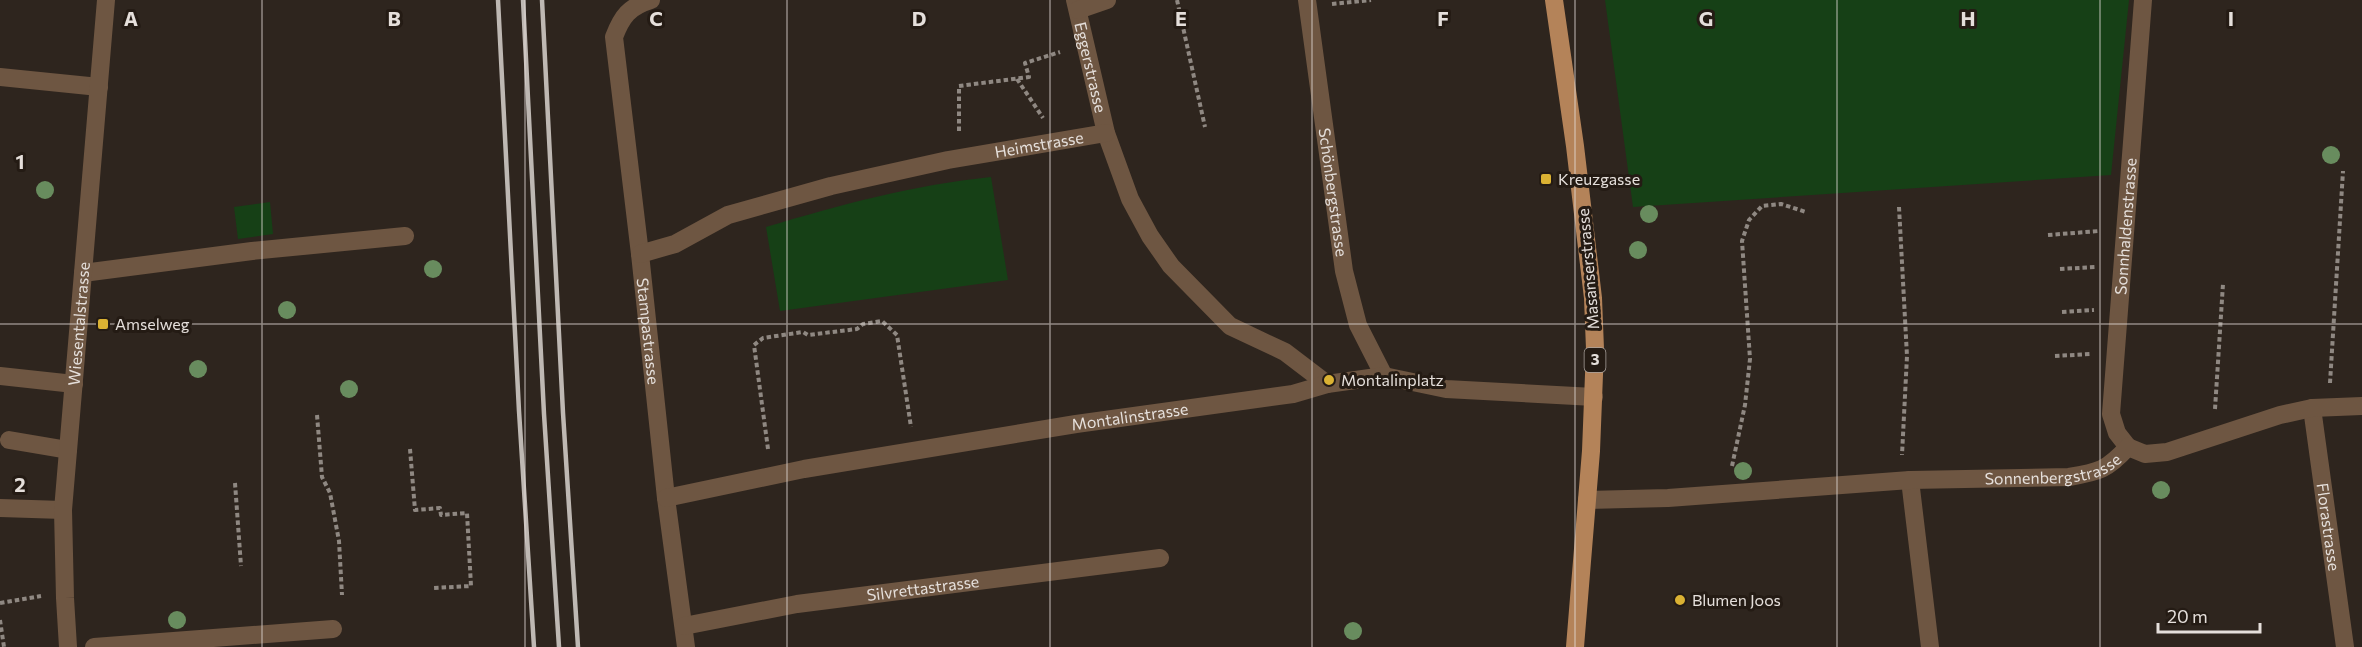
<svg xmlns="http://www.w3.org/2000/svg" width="2362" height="647" viewBox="0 0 2362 647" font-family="Commissioner,sans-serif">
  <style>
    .green { fill: #164016 }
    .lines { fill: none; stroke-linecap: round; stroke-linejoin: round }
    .path { stroke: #8f8882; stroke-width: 4; stroke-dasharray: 4.5 3; stroke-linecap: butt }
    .minor { stroke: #6e5642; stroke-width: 18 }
    .major { stroke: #b48359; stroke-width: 18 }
    .rail { stroke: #beb8b3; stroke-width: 4.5 }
    .tree { fill: #688c5e }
    .grid { fill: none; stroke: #e5dfdb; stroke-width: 1.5; stroke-opacity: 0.55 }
    .poi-dot { fill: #dbb233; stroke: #241b14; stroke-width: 2 }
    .labels { text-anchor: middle; stroke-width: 6; stroke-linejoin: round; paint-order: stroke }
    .shield { fill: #241b14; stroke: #aba49f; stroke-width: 1.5 }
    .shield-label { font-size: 15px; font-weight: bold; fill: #e5dfdb }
    .street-label { font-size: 16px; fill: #e5dfdb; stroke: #241b14 }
    .poi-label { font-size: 16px; fill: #e5dfdb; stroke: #241b14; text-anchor: start }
    .grid-label { font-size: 20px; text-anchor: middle; font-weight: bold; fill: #e5dfdb; stroke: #241b14; stroke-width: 6; stroke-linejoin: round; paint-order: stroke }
  </style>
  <rect width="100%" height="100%" fill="#2e251e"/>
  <path class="green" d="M1605 0H2129L2111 175 1633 207Z
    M991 177 1008 280 780 311 766 227C840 205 913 185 991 177Z
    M270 202 273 234 238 239 234 207Z"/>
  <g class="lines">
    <path class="path" d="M1177 0 1205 127
      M1332 4 1371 0
      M1017 79 1043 118
      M959 131V86L1029 77 1025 63 1060 52
      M1899 207 1907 356 1902 455
      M2048 235 2099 231
      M2060 269 2095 267
      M2062 312 2094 310
      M2055 356 2090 354
      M2330 383 2343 171
      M2215 409 2223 284
      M317 415 322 477 330 493 339 541 342 595
      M410 449 415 510 440 508 441 515 467 513 471 586 433 588
      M768 449 754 345 763 338 803 332 808 335 857 329 863 324 882 321 897 335 911 427
      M1732 466 1745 405 1750 359 1742 241 1749 220 1762 206 1781 204 1806 212
      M235 483 241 566
      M0 603 41 596
      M0 620 4 647"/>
    <g class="minor">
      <path id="s1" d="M651 0C629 7 622 16 614 37L640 254 666 498 686 647"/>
      <path id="s2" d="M1075 0 1106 133 1130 199 1150 236 1171 266 1230 326 1285 352 1327 384"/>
      <path id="s3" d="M1307 0 1344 271 1358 325 1384 376"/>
      <path d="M1078 10 1107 0"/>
      <path d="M0 77 99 87"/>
      <path id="s4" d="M640 254 675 244 728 215 831 186 948 160 1106 133"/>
      <path d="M83 273 252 251 405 236"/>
      <path d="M0 376 74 384"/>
      <path id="s5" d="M2312 408 2345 647"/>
      <path d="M9 440 68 450"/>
      <path id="s6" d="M2128 447 2117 433 2111 414 2143 0"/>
      <path d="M1910 480 1930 647"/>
      <path id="s7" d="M666 498 804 469 1076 424 1293 394 1327 384 1384 376 1446 389 1594 397"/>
      <path id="s8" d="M1587 500 1668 498 1910 480 2069 477C2099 472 2107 470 2128 447L2145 454 2167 452 2280 415 2312 408 2362 406"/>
      <path d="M0 508 63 510"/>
      <path id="s9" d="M684 626 797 604 1160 558"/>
      <path id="s10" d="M68 647 65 598 63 510 106 0"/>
      <path d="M94 647 333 629"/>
    </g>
    <path class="major" d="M1554 0 1575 146 1593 298 1595 349 1591 451 1575 647"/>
    <path class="rail" d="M498 0 519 411 534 647
      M523 0 544 414 559 647
      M542 0 563 413 578 647"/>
  </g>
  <g class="tree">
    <circle cx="2331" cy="155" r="9"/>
    <circle cx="45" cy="190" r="9"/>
    <circle cx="1649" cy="214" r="9"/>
    <circle cx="1638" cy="250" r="9"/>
    <circle cx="433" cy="269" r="9"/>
    <circle cx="287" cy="310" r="9"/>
    <circle cx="198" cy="369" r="9"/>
    <circle cx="349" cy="389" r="9"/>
    <circle cx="1743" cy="471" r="9"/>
    <circle cx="2161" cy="490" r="9"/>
    <circle cx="177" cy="620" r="9"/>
    <circle cx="1353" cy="631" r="9"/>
  </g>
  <path class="grid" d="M262 0V647M525 0V647M787 0V647M1050 0V647M1312 0V647M1575 0V647M1837 0V647M2100 0V647M0 324H2362"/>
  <g class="poi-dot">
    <rect x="1540" y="173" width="12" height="12" rx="3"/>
    <rect x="97" y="318" width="12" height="12" rx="3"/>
    <circle cx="1329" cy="380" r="6"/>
    <circle cx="1680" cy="600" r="6"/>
  </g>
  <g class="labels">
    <rect class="shield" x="1584.5" y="348" width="21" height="24" rx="4.5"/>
    <g class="shield-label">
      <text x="1595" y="365">3</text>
    </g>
    <g class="street-label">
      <text dy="6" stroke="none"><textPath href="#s2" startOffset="69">Eggerstrasse</textPath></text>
      <text dy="6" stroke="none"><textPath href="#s4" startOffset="416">Heimstrasse</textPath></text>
      <text dy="6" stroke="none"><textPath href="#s3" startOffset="194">Schönbergstrasse</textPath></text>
      <text dy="6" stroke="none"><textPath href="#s6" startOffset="226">Sonnhaldenstrasse</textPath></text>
      <text transform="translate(1588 269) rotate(-95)" y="6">Masanserstrasse</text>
      <text dy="6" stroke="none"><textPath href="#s10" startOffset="324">Wiesentalstrasse</textPath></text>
      <text dy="6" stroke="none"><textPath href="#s1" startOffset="351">Stampastrasse</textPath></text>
      <text dy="6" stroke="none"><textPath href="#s7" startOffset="471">Montalinstrasse</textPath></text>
      <text dy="6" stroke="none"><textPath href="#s8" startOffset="468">Sonnenbergstrasse</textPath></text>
      <text dy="6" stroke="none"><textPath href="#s5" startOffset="120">Florastrasse</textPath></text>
      <text dy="6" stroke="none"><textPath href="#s9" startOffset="242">Silvrettastrasse</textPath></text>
    </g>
    <g class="poi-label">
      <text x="1558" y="185">Kreuzgasse</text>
      <text x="115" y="330">Amselweg</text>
      <text x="1341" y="386">Montalinplatz</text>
      <text x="1692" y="606">Blumen Joos</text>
    </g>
  </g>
  <g class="grid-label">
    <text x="131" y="26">A</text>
    <text x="394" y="26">B</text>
    <text x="656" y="26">C</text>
    <text x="919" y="26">D</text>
    <text x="1181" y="26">E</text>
    <text x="1443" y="26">F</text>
    <text x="1706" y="26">G</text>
    <text x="1968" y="26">H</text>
    <text x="2231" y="26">I</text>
    <text x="20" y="169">1</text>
    <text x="20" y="492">2</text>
  </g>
  <path d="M2158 623v9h102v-9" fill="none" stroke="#e5dfdb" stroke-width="3"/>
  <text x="2167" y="623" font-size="18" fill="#e5dfdb" stroke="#241b14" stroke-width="4.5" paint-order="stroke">20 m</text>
</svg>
